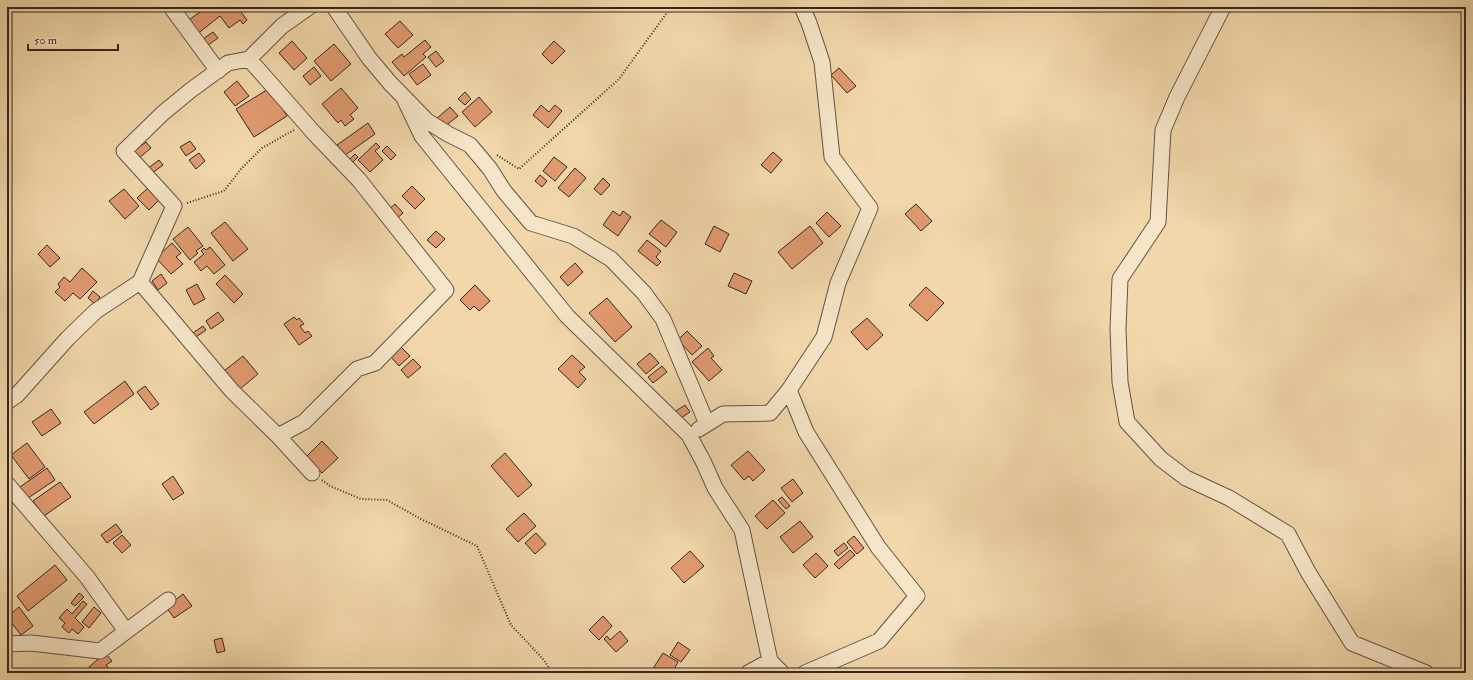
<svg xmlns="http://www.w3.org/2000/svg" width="1473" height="680" viewBox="0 0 1473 680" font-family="'IM FELL Double Pica',serif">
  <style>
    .building { fill: #e19a6f; stroke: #352722 }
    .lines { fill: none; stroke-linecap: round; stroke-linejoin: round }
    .minor-casing { stroke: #645344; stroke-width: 17 }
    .path { stroke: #352722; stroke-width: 2; stroke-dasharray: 1 2; stroke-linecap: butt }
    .minor { stroke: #f6e5c8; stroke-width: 15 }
  </style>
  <rect width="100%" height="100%" fill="#f1d7aa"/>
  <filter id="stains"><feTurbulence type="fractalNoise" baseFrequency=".005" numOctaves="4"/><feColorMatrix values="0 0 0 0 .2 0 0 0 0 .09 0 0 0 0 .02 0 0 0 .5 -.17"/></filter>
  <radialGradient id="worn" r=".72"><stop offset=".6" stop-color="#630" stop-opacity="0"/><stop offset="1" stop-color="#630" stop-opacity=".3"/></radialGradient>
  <path class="building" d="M207 7H237L247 20 243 24 240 20 229 28 220 16 196 35 186 22Z
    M400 21 413 35 398 48 385 34Z
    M213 32 218 38 208 45 203 39Z
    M425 40 431 47 423 54 426 57 404 76 392 62 402 54 404 57Z
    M292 41 307 58 294 70 279 53Z
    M554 41 565 51 552 64 542 54Z
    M334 44 351 64 331 81 314 61Z
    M436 51 444 61 436 67 428 57Z
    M423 64 431 75 417 85 409 74Z
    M314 67 321 76 310 85 303 76Z
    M839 68 856 86 847 93 831 75Z
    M237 81 249 96 235 106 224 92Z
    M270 88 287 116 254 137 236 109Z
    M341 88 358 108 350 115 354 119 345 126 341 120 338 123 322 104Z
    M465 92 471 99 465 105 458 99Z
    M479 97 492 112 475 127 462 112Z
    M541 105 549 112 555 105 562 111 548 128 533 115Z
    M450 107 458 116 443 128 436 119Z
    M368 123 375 134 344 156 337 145Z
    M190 141 196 149 186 156 180 147Z
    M146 142 151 148 139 158 134 151Z
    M376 143 380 147 375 151 383 160 370 172 358 160Z
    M387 146 396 155 391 160 382 151Z
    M773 152 782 160 771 173 761 165Z
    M199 153 205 161 196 169 189 160Z
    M355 154 358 157 350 165 348 161Z
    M554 157 567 167 555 181 543 171Z
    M159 160 163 165 151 174 147 169Z
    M575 168 586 178 569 197 558 188Z
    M540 175 547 181 542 187 535 181Z
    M603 178 610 185 601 195 594 189Z
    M412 186 425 199 415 209 402 196Z
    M149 187 160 199 149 210 137 198Z
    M124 189 139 206 125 219 109 201Z
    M395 204 403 213 396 219 388 210Z
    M916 204 932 221 921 231 905 214Z
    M613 211 620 216 623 211 631 217 618 236 603 225Z
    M827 212 841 226 829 237 816 223Z
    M661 220 677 232 666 247 649 234Z
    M225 222 248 249 233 261 211 233Z
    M714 226 729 234 720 252 705 244Z
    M810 226 823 243 792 269 778 252Z
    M188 227 203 246 196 251 198 253 190 260 173 239Z
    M436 231 445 239 436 248 427 240Z
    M647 240 661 251 656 257 661 262 657 266 638 251Z
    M172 243 181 253 176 257 183 264 171 274 156 258Z
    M47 245 60 258 50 267 38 254Z
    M210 247 225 265 214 274 207 266 201 271 194 262 204 254 201 251 204 248 206 250Z
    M575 263 583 272 568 286 560 277Z
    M82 268 97 282 80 299 73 293 65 301 55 292 60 287 58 284 64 277 70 282Z
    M734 273 752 281 746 294 728 286Z
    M161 274 167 283 158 290 152 281Z
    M225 275 243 294 234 303 216 284Z
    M197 284 205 299 194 305 186 290Z
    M475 285 490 301 479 311 474 306 470 310 460 300Z
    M926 287 944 303 927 321 909 305Z
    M93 291 100 297 95 304 88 298Z
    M607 298 632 327 615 342 589 313Z
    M218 312 224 320 211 329 206 321Z
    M294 317 297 320 299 318 304 324 300 326 305 333 308 331 312 336 299 345 284 324Z
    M867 318 883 335 867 350 851 332Z
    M203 326 206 330 193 339 190 335Z
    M687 331 702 346 692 355 678 340Z
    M401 347 410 356 399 366 390 356Z
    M708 348 714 356 711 358 722 370 709 381 692 362Z
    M650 353 659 363 646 374 637 364Z
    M572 355 585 367 579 372 586 379 578 388 558 369Z
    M243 356 258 374 240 389 224 371Z
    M413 359 421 367 408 378 401 370Z
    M662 366 667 372 653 383 648 377Z
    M125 381 134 394 94 424 84 412Z
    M145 386 159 404 151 410 137 392Z
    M685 405 690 412 681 418 676 411Z
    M51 409 61 423 42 436 32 422Z
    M7 418 12 425 7 429Z
    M322 441 338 458 322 473 306 457Z
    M27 443 45 467 29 479 11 455Z
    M748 451 765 470 753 481 749 476 744 480 731 465Z
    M505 453 532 485 518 497 491 466Z
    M47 468 55 480 28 498 20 487Z
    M173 476 184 493 173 500 162 484Z
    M793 479 803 493 792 502 781 488Z
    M60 482 71 497 44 516 33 501Z
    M782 497 790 506 786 509 778 500Z
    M773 500 785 513 767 529 755 516Z
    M524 513 536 526 518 542 506 529Z
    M800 521 813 537 793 553 780 537Z
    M116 524 122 532 107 543 101 535Z
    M536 533 546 544 535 554 525 543Z
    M122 535 131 545 122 553 113 543Z
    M854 536 864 548 857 554 847 542Z
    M844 543 848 548 838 556 834 551Z
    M850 550 855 555 839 569 834 564Z
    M690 551 704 566 684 583 671 568Z
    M816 553 828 566 815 578 803 565Z
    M55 565 67 580 28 611 17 596Z
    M79 593 84 597 75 606 71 603Z
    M183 594 192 606 174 618 166 607Z
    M83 601 87 604 75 618 84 627 78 634 72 629 69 633 62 627 65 623 59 618 67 609 72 614Z
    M19 607 33 626 21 635 7 617Z
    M94 607 101 613 89 628 82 622Z
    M603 616 612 626 599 640 589 630Z
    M620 631 628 641 616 652 604 639 607 636 610 640Z
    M222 638 225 651 217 653 214 640Z
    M678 642 690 650 681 662 670 655Z
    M105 653 112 661 106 665 113 673H94L89 667Z
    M663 653 678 662 672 673H665L654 667Z"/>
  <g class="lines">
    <defs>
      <path id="minor" d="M171 7 218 71
        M334 7 369 58 390 83 427 121 448 134 470 145 490 169 504 191 531 223 573 236 611 259 644 293 663 319 707 424
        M802 7 809 23 822 62 832 157 870 208 838 283 824 337 789 390 806 432 878 547 917 596 879 641 805 673
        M1223 7 1177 97 1163 130 1158 222 1120 279 1118 329 1120 382 1127 422 1161 459 1186 478 1229 498 1288 534 1308 572 1352 643 1426 673
        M249 59 314 133 359 180 446 290 375 363 357 369 304 422 278 436
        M403 96 422 136 567 316 689 435 704 463 715 488 742 530 770 661 782 673
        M140 282 232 391 278 436 312 473
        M7 402 17 395 68 338 96 311 140 282 174 206 124 151 163 113 191 90 228 63 249 59 282 26 309 7
        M699 429 723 414 770 413 789 390
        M7 484 87 577 126 631
        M7 644 31 643 100 651 168 600
        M748 673 770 661"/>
    </defs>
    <use href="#minor" class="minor-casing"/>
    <path class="path" d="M497 155 519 169 619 79 671 7
      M187 203 224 191 241 169 262 148 294 130
      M322 480 330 486 361 499 387 500 421 519 477 546 511 625 543 659 553 673"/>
    <use href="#minor" class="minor"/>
  </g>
  <rect width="1473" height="680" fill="none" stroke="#f1d7aa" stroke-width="24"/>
  <rect x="8" y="8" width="1457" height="664" fill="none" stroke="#352722" stroke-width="2"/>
  <rect x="12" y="12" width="1449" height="656" fill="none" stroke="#352722"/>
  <path d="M28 44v6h90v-6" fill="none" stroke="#352722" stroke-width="2"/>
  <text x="34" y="44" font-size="12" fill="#352722" stroke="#f6e5c8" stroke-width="3" paint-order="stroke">50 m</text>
  <rect width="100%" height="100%" filter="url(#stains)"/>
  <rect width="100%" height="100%" fill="url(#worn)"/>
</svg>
